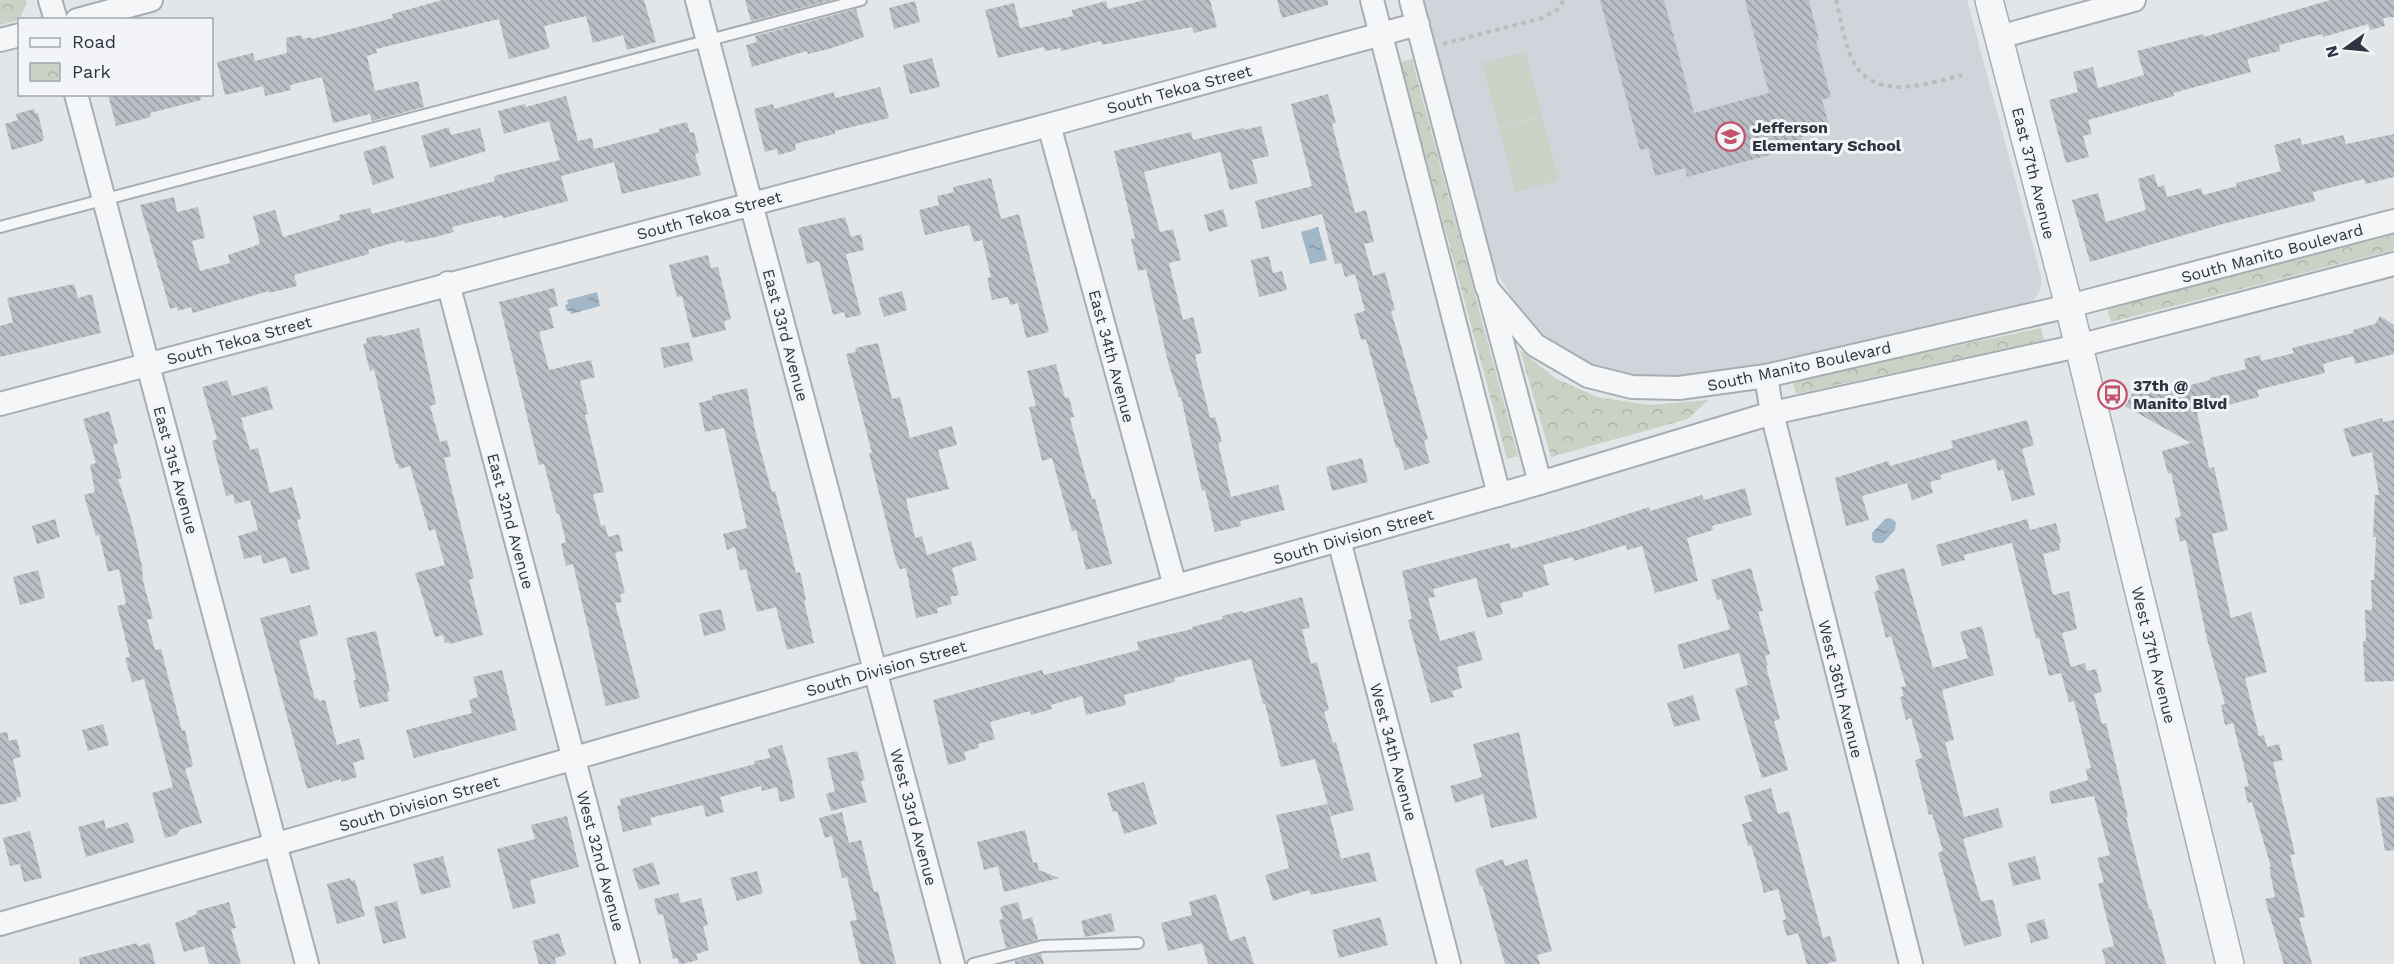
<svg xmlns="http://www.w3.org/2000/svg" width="2394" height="964" viewBox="0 0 2394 964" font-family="'Work Sans',sans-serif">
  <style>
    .built { fill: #d1d5db }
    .park { fill: url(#park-crowns) }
    .garden { fill: #c9d2c4 }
    .water { fill: url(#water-ripples) }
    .building { fill: url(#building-back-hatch) }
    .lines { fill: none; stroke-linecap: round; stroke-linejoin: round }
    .service-casing { stroke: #a8adb3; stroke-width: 14 }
    .minor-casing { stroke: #a8adb3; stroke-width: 26 }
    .tertiary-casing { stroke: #a8adb3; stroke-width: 30 }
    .path { stroke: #b9bcc1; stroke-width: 4; stroke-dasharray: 4.5 4.5; stroke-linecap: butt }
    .service { stroke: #f5f6f8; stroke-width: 10 }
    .minor { stroke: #f5f6f8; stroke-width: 22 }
    .tertiary { stroke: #f5f6f8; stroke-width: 27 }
    .labels { text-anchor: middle; stroke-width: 6; stroke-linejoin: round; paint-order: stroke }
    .street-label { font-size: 16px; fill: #2c3540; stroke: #f2f4f7 }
    .poi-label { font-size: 16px; font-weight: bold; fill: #2c3540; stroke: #f2f4f7; text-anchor: start }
  </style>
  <defs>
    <pattern id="park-crowns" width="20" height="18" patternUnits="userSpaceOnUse" patternTransform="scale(1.5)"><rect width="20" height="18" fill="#c9d2c4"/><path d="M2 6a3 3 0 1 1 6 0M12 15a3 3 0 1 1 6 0" fill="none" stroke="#adb5a9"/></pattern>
    <pattern id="water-ripples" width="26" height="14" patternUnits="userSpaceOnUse" patternTransform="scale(1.5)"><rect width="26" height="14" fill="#a1b6c6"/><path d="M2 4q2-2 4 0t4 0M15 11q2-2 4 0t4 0" fill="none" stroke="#8395a2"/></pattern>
    <pattern id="building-back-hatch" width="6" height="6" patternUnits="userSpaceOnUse" patternTransform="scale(1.5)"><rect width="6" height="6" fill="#babfc6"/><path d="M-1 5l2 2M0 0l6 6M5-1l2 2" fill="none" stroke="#979ca2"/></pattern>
  </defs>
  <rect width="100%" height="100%" fill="#e2e6e9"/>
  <path class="built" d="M1423 0H1967L2041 276V289L2033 301 2021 308 1709 376 1673 382 1604 372 1561 352 1525 319 1496 271Z"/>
  <path class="park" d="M0 0H26L27 3 19 20 0 25Z
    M1412 59 1518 456 1507 459 1400 62Z
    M2394 235V250L2111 322 2107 308Z
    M2041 328 2044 340 1796 394 1792 380Z
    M1520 350 1555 378 1597 397 1649 405 1708 400 1688 419 1551 457Z"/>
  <path class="garden" d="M1525 52 1542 115 1499 127 1482 63Z
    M1542 117 1559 180 1516 192 1499 128Z"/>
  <path class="water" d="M1318 227 1327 260 1310 264 1301 232Z
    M597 292 600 306 571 314 570 311H567L565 305 568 304 567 300Z
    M1890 518 1896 522 1895 530 1883 543H1875L1872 540V533L1885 519Z"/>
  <path class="building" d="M442 0H644L656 42 627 50 623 35 593 43 586 16 544 26 550 48 509 59 499 19 376 49 377 53 367 56 375 91 418 81 424 107 372 121 370 114 333 123 322 77 290 85 291 90 265 96 263 86 225 95 217 62 253 53 255 61 287 53 286 38 301 35 303 39 311 37 312 39 393 18 392 14Z
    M745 0H832L751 21Z
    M1145 0H1210L1217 27 1194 33 1192 27 1102 45 1101 41 1061 51V48L1045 51 1044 47 998 58 985 10 1014 3 1020 28 1073 16 1072 10 1106 1 1108 9Z
    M1277 0H1328V5L1282 18Z
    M1600 0H1664L1694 113 1769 93 1745 0H1809L1819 40 1816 41 1831 97 1822 100 1830 129 1801 137 1804 146 1687 177 1685 168 1655 176 1648 148 1640 150Z
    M2330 0H2394V17L2383 18 2385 26 2370 30 2368 24 2323 37 2322 34 2279 45 2280 51 2247 59 2251 72 2173 93 2174 96 2088 120 2092 134 2083 136 2089 157 2066 163 2049 100 2078 92 2073 72 2093 67 2098 88 2144 75 2137 51 2203 34 2204 37Z
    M915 1 920 22 894 29 889 8Z
    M856 9 864 37 832 48 808 54 807 51 752 67 746 45 757 42 755 36Z
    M932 58 940 87 910 94 903 65Z
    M880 87 889 118 835 131V134L798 143 795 145 796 150 778 155 777 149 765 152 754 109 773 104 774 109 834 92 835 98Z
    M108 94H200L201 100 150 113 151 117 116 126Z
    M1328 94 1336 123 1332 124 1355 213 1366 210 1374 242 1364 244 1373 276 1385 272 1395 310 1391 311 1428 439 1424 441 1430 463 1405 470 1398 447 1396 448 1366 339 1361 340 1354 314 1365 311 1355 274 1345 277 1341 263 1335 264 1322 214 1262 229 1255 201 1312 186 1291 104Z
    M566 96 578 141 592 138 594 149 659 132V129L687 122 690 133 694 132 699 153 695 154 701 175 622 194 614 162 561 176 568 201 503 218 502 215 452 227 454 232 435 237 405 243 404 240 374 248 368 250 369 254 294 275 297 286 269 293V291L193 313 191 307 178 311 177 307 170 309 140 205 174 197 177 212 198 207 205 238 192 241 200 271 230 263 228 255 260 244 253 216 275 210 283 237 340 220 339 215 370 208 372 214 495 181 494 176 560 160 549 121 504 134 498 111 525 104 526 107Z
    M34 109 35 113H38L44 139 41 142 12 150 5 124 18 120 16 114Z
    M1261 126 1269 156 1252 160 1258 183 1230 190 1220 152 1144 172 1160 232 1173 229 1181 260 1169 263 1183 320 1193 317 1202 353 1195 355 1210 418 1215 417 1222 442 1218 443 1231 497 1278 485 1285 510 1240 521 1241 526 1215 532 1205 490 1202 491 1181 397H1179L1168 362 1146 269 1138 271 1131 239 1135 238 1114 151 1191 132 1193 140 1244 128V130Z
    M449 127 451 135 480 128 486 151 430 168 421 136Z
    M2394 134V177L2366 184 2364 179 2313 192 2315 201 2223 224 2090 262 2072 200 2098 193 2106 222 2146 210 2138 179 2154 174 2158 187 2164 185 2167 197 2201 188 2203 195 2237 186 2236 183 2281 171 2274 145 2300 138 2302 145 2343 135 2346 144Z
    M385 145 394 178 373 185 363 152Z
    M991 178 1001 219 1019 214 1049 332 1026 338 1018 303 1010 305 1008 297 992 300 987 278 991 277 982 240 974 242 969 225 925 235 919 210 939 205 937 196 954 192 953 187Z
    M1223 209 1228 226 1209 232 1204 215Z
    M845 217 851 237 861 234 864 250 846 254 861 315 846 318 844 312 833 315 819 261 807 264 798 228Z
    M708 255 711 268 718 267 731 319 724 321 726 330 692 338 682 296 677 297 669 265Z
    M1269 256 1273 273 1282 271 1287 290 1259 297 1251 260Z
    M74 284 78 298 92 294 101 333 0 357V326L13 322 7 298Z
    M554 288 558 306 549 308 554 328 539 332 549 370 591 360 595 377 580 381 588 414 585 415 604 492 593 494 601 526 605 525 608 537 619 534 623 551 615 553 625 593 620 594 622 602 615 603 640 698 606 706 573 564 566 566 561 544 566 542 559 513 557 514 544 464 539 465 499 302Z
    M902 291 907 310 884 317 878 298Z
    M2380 316 2394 325V354L2355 364 2353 356 2323 364 2325 373 2257 390 2259 397 2197 413 2209 468 2214 467 2228 530 2212 534 2231 618 2251 612 2267 672 2245 678 2259 736 2264 735 2267 747 2279 744 2283 760 2273 762 2295 854 2290 855 2305 917 2299 918 2312 964H2284L2265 899 2275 897 2269 867H2271L2252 802 2248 803 2244 787 2249 786 2233 723 2225 725 2221 705 2225 704 2207 639 2186 540 2180 542 2175 518 2181 516 2171 473 2168 474 2162 451 2191 443 2125 406 2140 381 2160 393 2210 380V378L2246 369 2244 359 2260 355 2261 361 2294 353 2292 348 2353 333V330L2375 324Z
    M419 328 436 404 430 406 440 442 447 440 451 456 444 458 474 578 469 580 483 635 449 644V642L445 643 443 635 435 637 415 573 445 565 435 529 429 531 410 466 399 469 398 464H396L374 369 370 371 363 344 367 343 366 338 381 335 382 337Z
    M689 342 693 361 664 368 660 348Z
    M878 343 892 399 900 397 910 438 952 426 957 445 938 450 949 489 906 499 915 538 922 536 927 555 971 541 977 560 952 568 959 595 950 597 952 604 937 608 938 613 916 618 906 568 900 569 896 561 869 453H872L846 354 856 352 855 348Z
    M1056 364 1065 398 1069 397 1074 417 1070 418 1077 445 1092 499H1095L1112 564 1086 570 1076 530 1072 531 1052 458 1042 461 1029 407 1036 406 1027 371Z
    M227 380 232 396 267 386 273 409 241 418 250 450 258 448 270 493 292 487 301 519 297 520 310 569 291 574 286 557 263 564 261 555 244 559 238 536 258 530 250 500 235 504 233 494 226 496 212 441 217 439 215 432 202 387Z
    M747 388 755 430 772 492 775 491 796 573 800 572 806 600 804 601 814 643 787 650 776 607 757 612 746 569 740 570 735 547 727 550 723 534 747 528 724 428 705 432 699 403 713 399 712 396Z
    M109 411 118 444 113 445 122 478 118 479 130 516 142 566 143 581 153 618 147 620 155 650 161 649 182 731 185 730 193 766 185 769 202 823 181 829 176 835 165 838 152 793 173 787 144 679 132 682 125 658 130 657 117 606 126 604 119 569 108 572 99 535 96 536 84 495 95 492 90 465 96 463 83 419Z
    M2382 418 2383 422 2394 420V681L2365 682 2363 641H2366L2365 610H2372L2371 580H2374L2376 537H2373L2375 495H2379L2372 452 2352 457 2343 429Z
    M2027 420 2034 445 2022 449 2035 495 2012 501 2003 469 1998 471 1995 459 1940 475 1942 479 1930 482 1933 493 1912 500 1907 483 1862 496 1869 520 1846 526 1835 478 1888 461 1890 466 1953 448 1951 441Z
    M1362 458 1368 482 1332 491 1326 467Z
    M1745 488 1752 515 1712 526 1713 530 1687 538 1698 581 1655 593 1642 546 1627 550 1626 545 1574 561 1573 557 1543 565 1549 585 1522 593 1523 597 1500 603 1503 614 1487 618 1476 578 1433 589 1435 597 1428 598 1440 641 1474 631 1483 660 1457 667 1462 688 1452 691 1454 697 1431 703 1408 620 1412 619 1402 571 1509 543 1511 549 1585 528 1649 507 1650 511 1702 495 1704 500Z
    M55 519 60 537 37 544 32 526Z
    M2027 519 2030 530 2056 523 2061 543H2059L2060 550 2043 554 2053 595 2069 591 2077 629 2062 633 2071 667 2085 663 2087 671 2096 669 2102 692 2094 694 2102 724 2106 723 2128 817H2126L2149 909H2151L2166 964H2106L2102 949 2114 946 2098 884 2104 882 2097 858 2110 855 2094 796 2051 804 2049 792 2088 780 2086 769 2091 768 2074 701 2069 702 2061 673 2049 676 2039 638 2036 639 2012 543 1964 555 1965 560 1942 566 1936 545Z
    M1751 568 1763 611 1758 612 1770 654 1765 656 1768 665 1766 666 1780 719 1774 721 1788 770 1762 778 1735 689 1748 685 1739 653 1684 669 1677 645 1730 629 1721 599 1717 600 1711 580Z
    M1904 568 1933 668 1968 658 1960 632 1982 626 1994 675 1942 690 1954 740 1945 742 1964 817 1998 808 2003 827 1963 839 1981 902 1993 899 2002 936 1964 946 1938 853 1943 851 1932 814 1929 815 1915 760 1922 758 1911 718 1906 720 1900 697 1904 696 1901 687 1906 686 1891 636 1886 638 1874 592 1879 590 1875 576Z
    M38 570 45 598 20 605 13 577Z
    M1302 597 1310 628 1302 629 1311 664 1317 662 1329 710 1324 712 1333 743 1336 742 1354 810 1331 816 1315 759 1281 767 1265 704H1263L1251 659 1174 678 1175 682 1124 695 1126 705 1086 715 1082 696 1051 705 1052 709 1031 715 1030 711 990 722 995 739 978 744 979 748 964 752 966 760 948 765 933 700 1042 670 1044 675 1139 650 1137 642 1192 629V627L1223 619 1222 616 1242 611 1243 613Z
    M310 605 318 635 299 640 315 699 318 698 319 701 325 700 337 745 359 738 365 759 353 763 357 777 341 782V779L307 789 260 618Z
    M721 609 726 630 704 636 699 614Z
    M376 631 390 691 387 692 389 701 360 708 353 680H356L346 638Z
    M502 670 517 730 414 758 406 730 472 713 469 700 478 697 473 677Z
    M1693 695 1700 720 1674 727 1667 703Z
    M103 724 109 745 88 751 82 730Z
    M7 732 9 741 17 739 21 757 13 759 21 797 16 798 17 801 0 805V733Z
    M1519 732 1537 818 1491 828 1483 794 1455 803 1450 786 1482 777 1473 744Z
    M782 745 793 783H792L795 798 780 802 777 787 762 791 761 786 720 797 724 812 706 817 703 805 650 818 652 825 623 832 617 806 621 805 620 799 755 764 754 761 770 758 768 749Z
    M857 751 865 780 861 781 867 802 831 811 826 794 835 791 827 758Z
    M1144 782 1157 824 1124 834 1117 811 1113 812 1107 793Z
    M1771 788 1778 814 1789 811 1823 938 1830 936 1837 961 1826 964H1807L1798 933 1787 936 1782 921 1786 919 1778 889 1764 893 1756 862 1751 845 1748 846 1742 824 1752 821 1744 796Z
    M2394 796V850L2385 851 2376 798Z
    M1327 804 1341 859 1369 852 1377 881 1311 895 1309 890 1273 901 1265 875 1289 868 1276 815Z
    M842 812 849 843 861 840 874 892 878 891 896 964H860L850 921 857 920 847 877 842 878 832 836 825 838 819 818Z
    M567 816 579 867 530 880 536 903 513 909 497 849 535 839 531 825Z
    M104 820 106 829 128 822 135 842 86 857 78 827Z
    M1025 830 1033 863 1037 862 1039 870 1059 878 1004 892 998 866 984 870 977 842Z
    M30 831 42 878 24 882 20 864 10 866 3 838Z
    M443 856 451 887 421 895 413 864Z
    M2035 856 2041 879 2013 886 2008 863Z
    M1503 859 1505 866 1527 859 1552 951 1537 955 1540 964H1505L1482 885 1480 886 1475 869Z
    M653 862 660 884 639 890 632 869Z
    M757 871 763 893 737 901 730 878Z
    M350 878 351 881 355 880 365 916 337 924 327 884Z
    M678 893 681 903 701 898 708 925 703 926 709 950 696 954 698 960 682 964H679L677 958 673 959 663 914 658 915 654 899Z
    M1216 894 1230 941 1245 936 1254 964H1208L1202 943 1168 951 1161 923 1192 915 1189 902Z
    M397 901 406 938 383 944 374 907Z
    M229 902 236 928 231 929 241 964H209L204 946 184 952 175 923 197 914 196 911Z
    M1018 902 1023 920 1032 917 1038 940 1006 948 999 920 1003 919 1000 907Z
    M1111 913 1115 931 1085 937 1081 921Z
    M1380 917 1388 945 1339 958 1332 930Z
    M2044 919 2049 938 2031 943 2026 924Z
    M559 933 566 955 555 958 556 964H539L532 941Z
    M137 943 138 946 150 943 155 964H80L79 958Z
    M1041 954 1044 964H1015V961Z"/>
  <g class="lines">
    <defs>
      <path id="service" d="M0 227 861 0
        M973 964 1043 946 1138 943"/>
      <path id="minor" d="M50 0 56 20
        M697 0 953 964
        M1372 0 1499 495
        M1411 0 1487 288 1535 345 1588 376 1632 387 1679 388 1766 376 2069 306 2394 221
        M77 20 151 0
        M1999 37 2134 0
        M0 40 20 35
        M76 94 307 964
        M1049 125 1175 586
        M448 283 628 964
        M1490 296 1540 483
        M1766 376 1772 413 1911 964
        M0 404 1049 125 1418 24
        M1339 540 1449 964
        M0 924 897 665 1540 483 1772 413 2078 346 2394 264"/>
      <path id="tertiary" d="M1989 0 2069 306 2230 964"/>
    </defs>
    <use href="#service" class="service-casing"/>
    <use href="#minor" class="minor-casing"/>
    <use href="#tertiary" class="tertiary-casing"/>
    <path class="path" d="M1836 0C1841 19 1844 42 1852 59 1872 103 1927 84 1962 75
      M1443 44 1542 18 1557 10 1564 0"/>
    <use href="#service" class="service"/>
    <use href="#minor" class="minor"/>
    <use href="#tertiary" class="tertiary"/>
  </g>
  <defs>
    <symbol id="school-ring" viewBox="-11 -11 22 22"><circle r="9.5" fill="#f2f4f7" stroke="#c2536c" stroke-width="1.5"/><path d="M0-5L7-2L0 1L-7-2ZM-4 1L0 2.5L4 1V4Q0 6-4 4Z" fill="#c2536c"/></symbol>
    <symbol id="bus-ring" viewBox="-11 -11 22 22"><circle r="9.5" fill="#f2f4f7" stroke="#c2536c" stroke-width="1.5"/><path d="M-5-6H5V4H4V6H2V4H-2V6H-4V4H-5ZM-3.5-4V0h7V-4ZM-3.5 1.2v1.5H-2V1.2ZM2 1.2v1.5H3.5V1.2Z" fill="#c2536c"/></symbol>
  </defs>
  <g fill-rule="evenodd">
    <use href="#school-ring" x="1714" y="120" width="33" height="33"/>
    <use href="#bus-ring" x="2096" y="378" width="33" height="33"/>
  </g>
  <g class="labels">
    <g class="street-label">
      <text transform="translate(1179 89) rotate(-15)" y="6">South Tekoa Street</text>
      <text transform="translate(2034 173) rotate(76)" y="6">East 37th Avenue</text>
      <text transform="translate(709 215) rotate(-15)" y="6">South Tekoa Street</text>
      <text transform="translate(2272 253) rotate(-15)" y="6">South Manito Boulevard</text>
      <text transform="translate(786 335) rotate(75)" y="6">East 33rd Avenue</text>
      <text transform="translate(239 340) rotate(-15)" y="6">South Tekoa Street</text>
      <text transform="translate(1112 356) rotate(75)" y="6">East 34th Avenue</text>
      <text transform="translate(1799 366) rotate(-12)" y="6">South Manito Boulevard</text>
      <text transform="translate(176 470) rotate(75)" y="6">East 31st Avenue</text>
      <text transform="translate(511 521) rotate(75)" y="6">East 32nd Avenue</text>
      <text transform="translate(1353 536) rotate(-16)" y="6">South Division Street</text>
      <text transform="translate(2154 655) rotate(76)" y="6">West 37th Avenue</text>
      <text transform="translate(886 668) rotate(-16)" y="6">South Division Street</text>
      <text transform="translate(1841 689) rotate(76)" y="6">West 36th Avenue</text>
      <text transform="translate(1394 752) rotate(75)" y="6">West 34th Avenue</text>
      <text transform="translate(419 803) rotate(-16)" y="6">South Division Street</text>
      <text transform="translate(914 817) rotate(75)" y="6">West 33rd Avenue</text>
      <text transform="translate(601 861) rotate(75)" y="6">West 32nd Avenue</text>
    </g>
    <g class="poi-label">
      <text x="1752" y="133">Jefferson<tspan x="1752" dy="18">Elementary School</tspan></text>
      <text x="2133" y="391">37th @<tspan x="2133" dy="18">Manito Blvd</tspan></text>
    </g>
  </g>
  <rect x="18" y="18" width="195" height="78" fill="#f2f4f7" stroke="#a3a8ae" stroke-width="1.5"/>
  <rect x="30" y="38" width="30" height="9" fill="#f5f6f8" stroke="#a3a8ae" stroke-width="1.5"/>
  <text x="72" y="48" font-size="18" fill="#2c3540">Road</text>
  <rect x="30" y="63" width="30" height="18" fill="url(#park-crowns)" stroke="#a3a8ae" stroke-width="1.5"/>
  <text x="72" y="78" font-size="18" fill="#2c3540">Park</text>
  <g transform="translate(2346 48) rotate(255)" stroke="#f2f4f7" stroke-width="4.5" paint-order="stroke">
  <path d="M0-4.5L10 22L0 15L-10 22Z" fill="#2c3540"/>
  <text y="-9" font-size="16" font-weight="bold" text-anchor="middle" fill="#2c3540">N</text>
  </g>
</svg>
